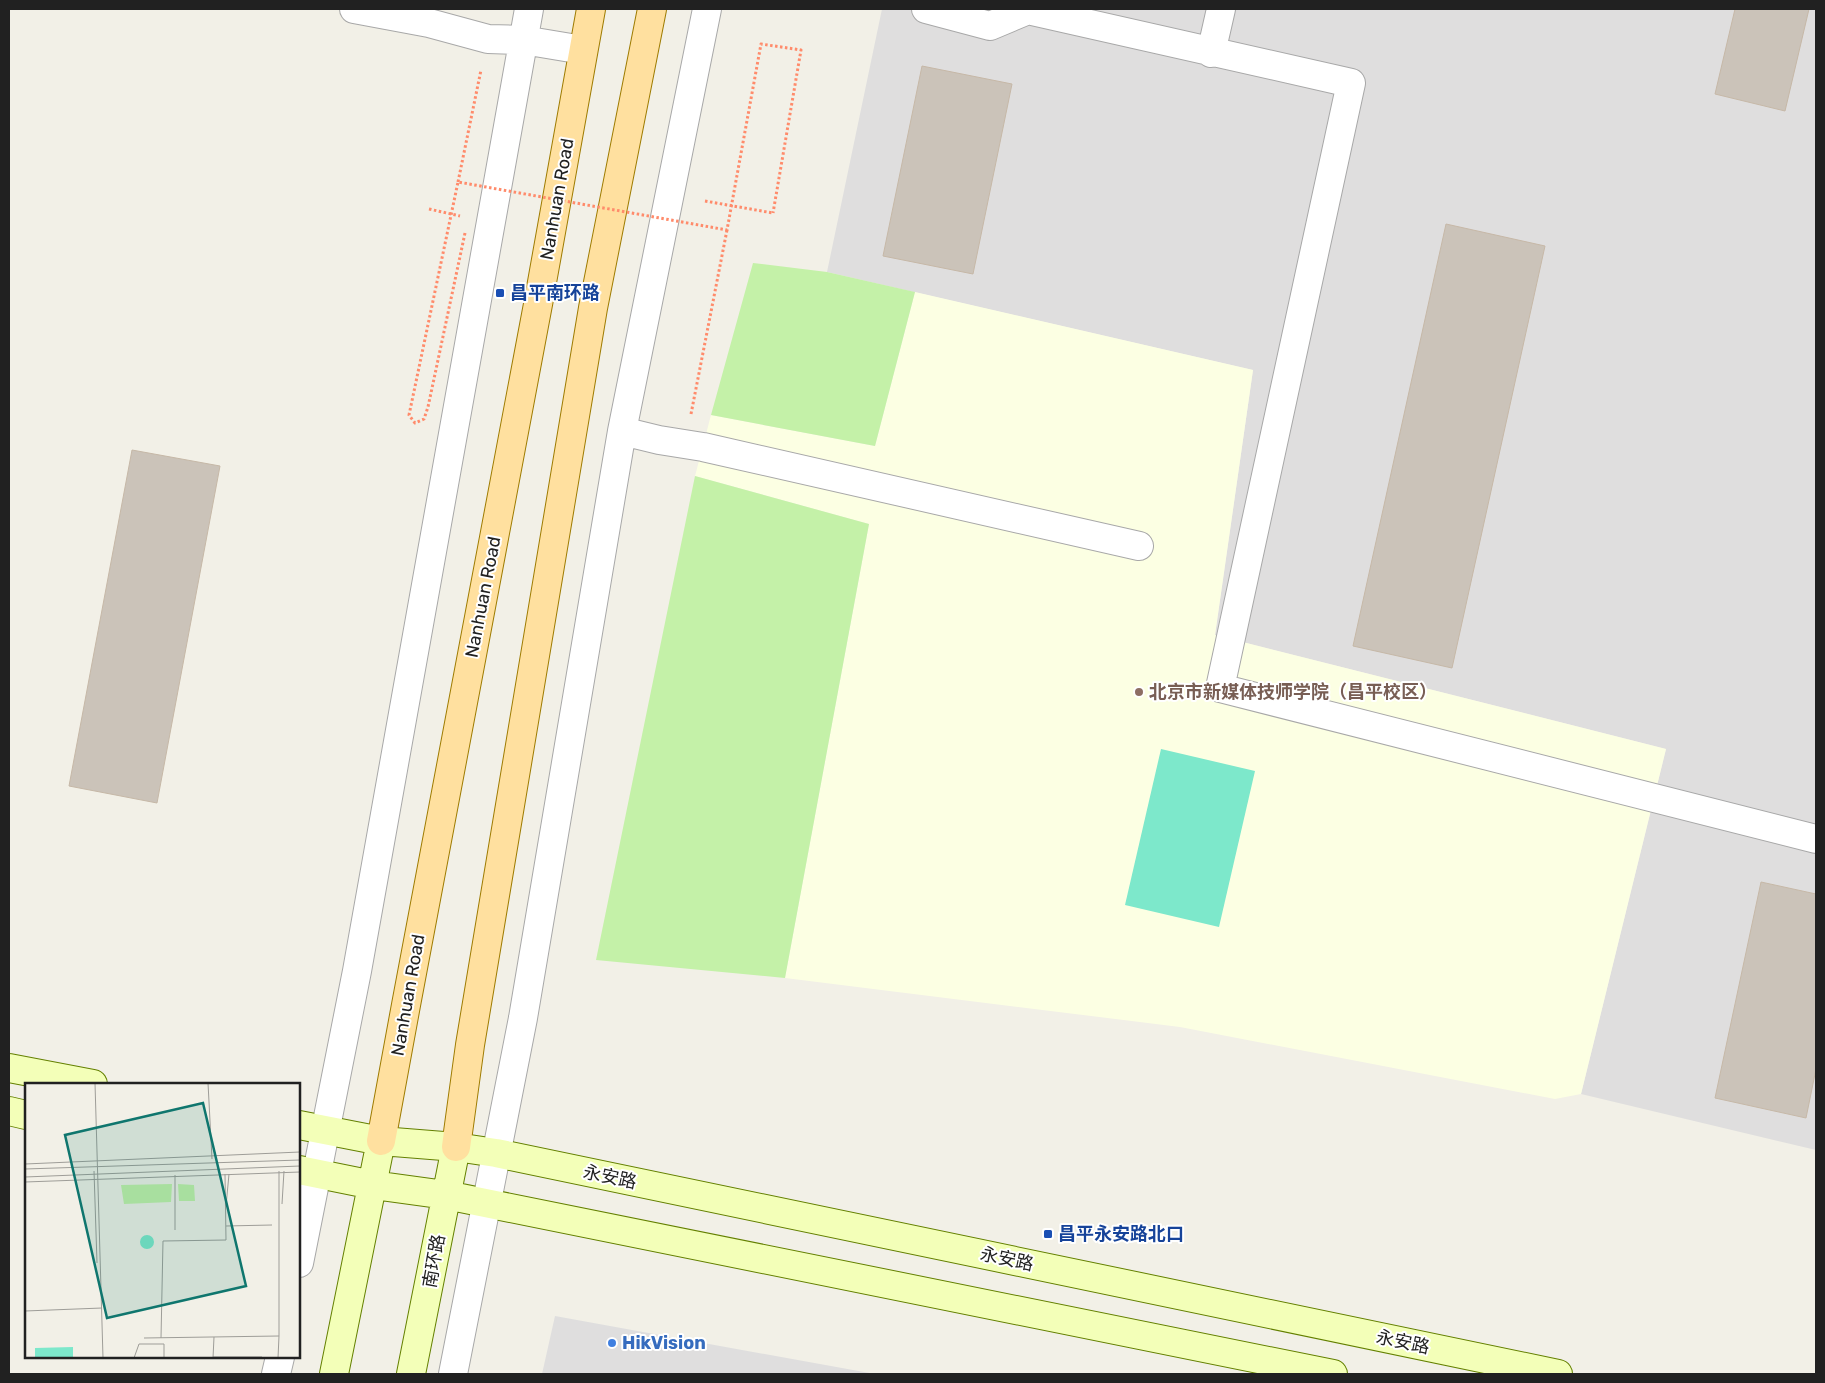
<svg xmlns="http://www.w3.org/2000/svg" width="1825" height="1383" viewBox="0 0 1825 1383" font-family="Rubik,'Noto Sans SC',sans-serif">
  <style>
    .residential { fill: #dfdede }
    .education { fill: #fcffe3 }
    .grass { fill: #c4f1a8 }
    .pitch { fill: #7de8cb }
    .building { fill: #cbc3b9; stroke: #c6b8a7 }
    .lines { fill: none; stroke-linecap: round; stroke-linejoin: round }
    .minor-casing { stroke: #a8a8a8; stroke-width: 30 }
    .secondary-casing { stroke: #648000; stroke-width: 30 }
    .primary-casing { stroke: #9e7b00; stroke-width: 30 }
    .path { stroke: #ff8b6b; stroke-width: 3; stroke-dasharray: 2.5 2.5; stroke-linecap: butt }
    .minor { stroke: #fff; stroke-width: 28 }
    .secondary { stroke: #f3ffb8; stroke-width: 28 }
    .primary { stroke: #ffe09f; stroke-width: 28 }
    .path-bridge { stroke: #ff8b6b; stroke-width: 3; stroke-dasharray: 2.5 2.5; stroke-linecap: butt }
    .transit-dot { fill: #1a4fb4; stroke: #fff; stroke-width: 2 }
    .education-dot { fill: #8d6e63; stroke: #fff; stroke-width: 2 }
    .shop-dot { fill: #3f7fe0; stroke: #fff; stroke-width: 2 }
    .labels { text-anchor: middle; stroke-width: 4; stroke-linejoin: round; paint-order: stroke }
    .street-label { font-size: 18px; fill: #212121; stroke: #fff }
    .transit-label { font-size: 18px; font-weight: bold; fill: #164399; stroke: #fff; text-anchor: start }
    .education-label { font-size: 18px; font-weight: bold; fill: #785e54; stroke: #fff; text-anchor: start }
    .shop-label { font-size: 18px; font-weight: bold; fill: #366cbe; stroke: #fff; text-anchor: start }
    .inset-road { fill: none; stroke: #9e9d98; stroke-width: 1 }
    .view { fill: #0f766e; fill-opacity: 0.15; stroke: #0f766e; stroke-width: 2.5 }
    .inset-edge { fill: none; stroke: #212121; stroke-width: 2.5 }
  </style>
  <rect width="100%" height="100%" fill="#f2f0e7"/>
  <path class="residential" d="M882 9H1816V1150L1581 1094 1666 749 1215 635 1253 370 827 272Z
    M555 1316 875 1374H542Z"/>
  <path class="education" d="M915 292 1253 370 1215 635 1666 749 1581 1094 1555 1099 1180 1027 785 978 869 524 695 476 711 415 875 446Z"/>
  <path class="grass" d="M753 263 827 272 915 292 875 446 711 415Z
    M695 476 869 524 785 978 596 960Z"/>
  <path class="pitch" d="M1161 749 1255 771 1219 927 1125 905Z"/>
  <path class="building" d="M1735 9H1809L1785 111 1715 94Z
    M922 66 1012 84 973 274 883 256Z
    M1446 224 1545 246 1452 668 1353 646Z
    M132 450 220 466 157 803 69 786Z
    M1761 882 1816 894V1069L1806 1118 1715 1098Z"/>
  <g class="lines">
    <defs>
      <path id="minor" d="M354 9 429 23 488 39 523 40 583 50
        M926 9 990 26 1028 10 1351 83 1220 688 1816 839
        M1211 53 1221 9
        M622 431 659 440 703 447 1139 546
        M299 1263 357 971 529 9
        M276 1374 280 1357
        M453 1374 523 1018 622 431 707 9"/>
      <path id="secondary" d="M9 1068 93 1084
        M9 1111 26 1115
        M299 1125 381 1141 456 1147 496 1153 1558 1374
        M299 1170 373 1185 446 1195 1333 1374
        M334 1374 381 1141
        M411 1374 456 1147"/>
      <path id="primary" d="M381 1141 406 1005 539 299 591 9
        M456 1147 470 1045 593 308 652 9"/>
    </defs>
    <use href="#minor" class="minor-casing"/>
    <use href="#secondary" class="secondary-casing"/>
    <use href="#primary" class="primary-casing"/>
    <path class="path" d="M458 182 481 70
      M705 201 773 213
      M429 209 460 216
      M691 414 727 230"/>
    <use href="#minor" class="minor"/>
    <use href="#secondary" class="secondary"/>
    <use href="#primary" class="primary"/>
    <path class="path-bridge" d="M465 233 428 407 424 419 415 423 409 415 458 182 727 230 761 44 801 50 773 213"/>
  </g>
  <g class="transit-dot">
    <rect x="495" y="288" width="10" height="10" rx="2.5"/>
    <rect x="1043" y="1229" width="10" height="10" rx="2.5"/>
  </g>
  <circle class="education-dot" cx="1139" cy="692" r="5"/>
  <circle class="shop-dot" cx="612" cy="1343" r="5"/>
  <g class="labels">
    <g class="street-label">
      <text transform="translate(557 199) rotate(-80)" y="6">Nanhuan Road</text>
      <text transform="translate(483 597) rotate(-79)" y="6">Nanhuan Road</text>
      <text transform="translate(408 995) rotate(-80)" y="6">Nanhuan Road</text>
      <text transform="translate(610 1177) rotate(12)" y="6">永安路</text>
      <text transform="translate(1007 1259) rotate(12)" y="6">永安路</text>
      <text transform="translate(434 1261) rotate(-80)" y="6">南环路</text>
      <text transform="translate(1403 1342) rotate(12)" y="6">永安路</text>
    </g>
    <g class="transit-label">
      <text x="510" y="299">昌平南环路</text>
      <text x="1058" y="1240">昌平永安路北口</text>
    </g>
    <g class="education-label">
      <text x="1149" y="698">北京市新媒体技师学院（昌平校区）</text>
    </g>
    <g class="shop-label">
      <text x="622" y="1349">HikVision</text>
    </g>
  </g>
  <g transform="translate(25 1083)">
    <rect width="275" height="275" fill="#f2f0e7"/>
    <path d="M147 101 146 119 99 121 96 102ZM153 101 169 102 170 118H154Z" fill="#c4f1a8"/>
    <path d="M115 159a7 7 0 1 1 14 0a7 7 0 1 1-14 0ZM48 264V275H10V265Z" fill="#7de8cb"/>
    <path class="inset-road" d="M70 0 78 275M183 0 187 76M0 81 275 69M0 86 275 77M69 88 72 180M150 92V147M0 94 275 83M0 99 275 89M257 121 259 88M201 123 204 91M201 143 247 142M0 228 77 225M254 253V88M119 255 254 253 253 275M136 255 138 158 201 157 200 91M188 274H237M109 275 114 261H139V275M188 275 189 254"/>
    <path class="view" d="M178 20 221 203 82 235 40 52Z"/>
    <rect width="275" height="275" class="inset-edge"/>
  </g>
  <rect width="1825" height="1383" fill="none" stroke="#212121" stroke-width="20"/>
</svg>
